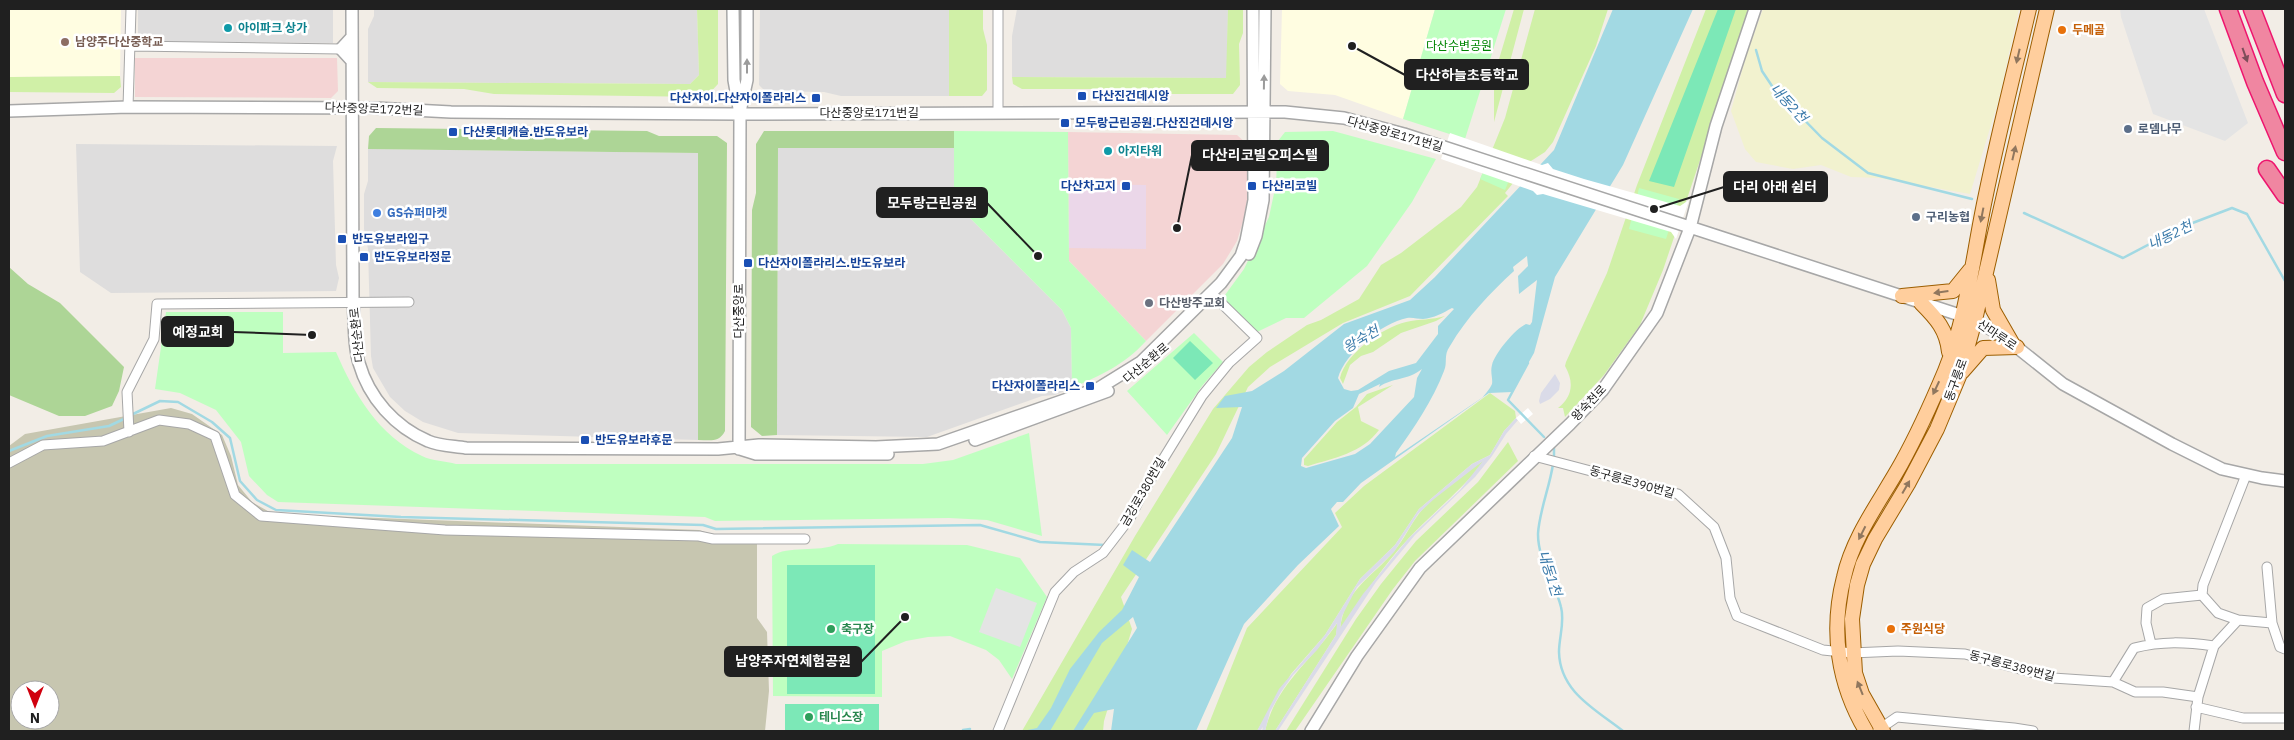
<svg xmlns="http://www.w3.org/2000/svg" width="2294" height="740" viewBox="0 0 2294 740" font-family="'IBM Plex Sans','Noto Sans KR',sans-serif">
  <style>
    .residential { fill: #dedddd }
    .commercial { fill: #f4d4d4 }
    .industrial { fill: #ebd7e9 }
    .education { fill: #fffde1 }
    .construction { fill: #c7c6b0; fill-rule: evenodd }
    .farmland { fill: #f2f2cf }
    .grass { fill: #d0f0a7 }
    .forest { fill: #add596 }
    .park { fill: #bfffc0 }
    .pitch { fill: #7ce8b7 }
    .parking { fill: #e4e4e4 }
    .plaza { fill: #dadbe8; fill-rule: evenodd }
    .water { fill: #a2d9e3; fill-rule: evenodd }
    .pier { fill: #fff }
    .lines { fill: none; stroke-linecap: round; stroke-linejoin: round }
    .stream { stroke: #a2d9e3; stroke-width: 2.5 }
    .minor-casing { stroke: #a7a7a7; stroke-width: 11 }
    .tertiary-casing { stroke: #a7a7a7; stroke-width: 14 }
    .primary-casing { stroke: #9c5e00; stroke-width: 16 }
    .motorway-casing { stroke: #ee156e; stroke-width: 19 }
    .minor { stroke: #fff; stroke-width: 9 }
    .tertiary { stroke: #fff; stroke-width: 11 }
    .primary { stroke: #ffce9d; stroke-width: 14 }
    .motorway { stroke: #f086a1; stroke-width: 16 }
    .oneway { fill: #7e4e5a }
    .oneway2 { fill: #90775e }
    .oneway3 { fill: #9b9b9b }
    .culture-dot { fill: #0f9aa8; stroke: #fff; stroke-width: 2 }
    .food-dot { fill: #e8710a; stroke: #fff; stroke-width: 2 }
    .education-dot { fill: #8d6e63; stroke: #fff; stroke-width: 2 }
    .transit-dot { fill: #1a4fb4; stroke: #fff; stroke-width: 2 }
    .service-dot { fill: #5c6f8a; stroke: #fff; stroke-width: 2 }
    .shop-dot { fill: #3f7fe0; stroke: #fff; stroke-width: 2 }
    .worship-dot { fill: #6b7280; stroke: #fff; stroke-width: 2 }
    .leisure-dot { fill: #2e9e5b; stroke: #fff; stroke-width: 2 }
    .labels { text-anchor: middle; stroke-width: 5; stroke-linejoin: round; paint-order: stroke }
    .culture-label { font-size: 12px; font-weight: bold; fill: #0d838f; stroke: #fff; text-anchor: start }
    .food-label { font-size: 12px; font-weight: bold; fill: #c56008; stroke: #fff; text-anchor: start }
    .education-label { font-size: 12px; font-weight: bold; fill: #785e54; stroke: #fff; text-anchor: start }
    .park-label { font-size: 12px; fill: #018603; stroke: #fff }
    .transit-label { font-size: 12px; font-weight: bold; fill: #164399; stroke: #fff; text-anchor: start }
    .street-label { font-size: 12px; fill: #202020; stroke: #fff }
    .service-label { font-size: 12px; font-weight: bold; fill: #4e5e75; stroke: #fff; text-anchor: start }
    .shop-label { font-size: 12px; font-weight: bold; fill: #366cbe; stroke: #fff; text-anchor: start }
    .worship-label { font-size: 12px; font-weight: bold; fill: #5b616d; stroke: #fff; text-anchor: start }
    .leisure-label { font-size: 12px; font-weight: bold; fill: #27864d; stroke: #fff; text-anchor: start }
    .water-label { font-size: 14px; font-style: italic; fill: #3c7baa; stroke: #fff }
    .leader { fill: none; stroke: #202020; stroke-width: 2 }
    .callout-dot { fill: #202020; stroke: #fff; stroke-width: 2 }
    .callout { fill: #202020; stroke: #202020; stroke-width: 2 }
    .callout-label { font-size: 14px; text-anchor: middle; font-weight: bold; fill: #fff }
  </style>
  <rect width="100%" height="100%" fill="#f2ede6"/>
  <path class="residential" d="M138 9H333V43L144 42 138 37Z
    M374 9H697L699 75 690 84 368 82V29L374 16Z
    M760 9H949V96H841L824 92 765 91 759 85Z
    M1017 9H1228L1227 78 1012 77V36Z
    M76 144 337 146 333 161 336 265 339 278 336 291 111 293 80 272Z
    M778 148H954V189L959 207 1062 310 1071 328 1072 388 1055 395 1042 396 927 437 777 435Z
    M368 149 698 153V440L458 433 423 422 405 411 390 397 373 368 371 356 368 249 364 229V194L368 181Z"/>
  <path class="commercial" d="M135 58H337L338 91 331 98 135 97Z
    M1068 132 1237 135 1248 145 1247 200 1244 218 1237 241 1223 264 1146 341 1069 261Z"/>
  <path class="industrial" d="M1069 184 1146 185V249L1069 248Z"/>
  <path class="education" d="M9 9H121L120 76 9 77Z
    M1282 9H1435L1403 119 1335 95 1288 91 1280 84Z"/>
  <path class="construction" d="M171 408 192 414 222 435 231 456 238 485 252 502 273 514 699 530 714 535 757 536V618L767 632 769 691 765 731H9V446L25 434ZM20 690H50V720H20Z"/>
  <path class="farmland" d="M1763 9H2019L1998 102 1970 194 1879 178 1851 177 1821 165 1793 169 1756 162 1745 149 1731 111 1746 56Z"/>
  <path class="grass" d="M697 9H718V84L706 97 494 94 464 89 377 88 368 82 690 84 699 75Z
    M949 9H983V29L987 45V90L982 96H949Z
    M1228 9H1243V33L1239 44 1240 85 1233 94H1141L1110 89H1022L1013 84 1012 77 1226 78Z
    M1514 9H1524L1494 122V76Z
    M1535 9H1608L1596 46 1553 142 1545 152 1531 161 1505 193 1508 196 1410 296 1343 323 1270 367 1248 387 1216 454 1121 597 1132 629 1104 721 1103 731H1022L1135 536 1213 409 1249 367 1267 352 1307 325 1321 320 1359 299 1381 265 1401 253 1461 207 1477 187 1505 118Z
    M1706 9H1751L1663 270 1640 325 1604 375 1565 417 1563 408H1558C1573 396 1574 382 1565 366L1566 362 1607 273 1637 185Z
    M120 76 121 87 114 93 9 92V77Z
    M1445 316 1436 321 1401 333 1373 352 1361 356 1350 365 1343 384 1340 378C1346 353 1382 328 1406 322 1419 319 1432 320 1445 316Z
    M1393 385 1358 407 1361 421 1379 430C1362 453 1334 458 1308 466L1304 465V459L1337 422 1356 407 1367 394Z
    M1490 393 1515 411 1516 418 1504 431 1490 455 1472 464 1419 509 1395 545 1360 579 1325 635 1291 674 1257 731H1206L1247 628 1342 527 1335 513 1364 486Z
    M1508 442 1518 461 1415 561 1393 589 1295 731H1286L1356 619 1381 584 1416 541 1478 482Z
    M1483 461H1485C1462 489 1434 512 1409 538 1383 565 1362 599 1340 630 1344 589 1373 577 1395 550 1404 539 1410 526 1418 515 1434 493 1461 476 1483 461Z
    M1338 622 1336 635 1275 731H1265C1276 684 1312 661 1338 622Z"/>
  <path class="forest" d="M376 128 647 131 659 136H717L727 143 725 431C719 443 710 440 698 440V153L368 149 369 136Z
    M764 131H954V148H778L777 435 762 436 751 427 752 210 756 193V144Z
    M9 267 28 284 60 303 124 367 119 391 112 406 85 416H59L9 395Z"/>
  <path class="park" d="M1435 9H1506L1465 139 1403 119Z
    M954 131 1068 132 1069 261 1146 341C1124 365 1101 375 1072 388L1071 328 1062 310 959 207 954 189Z
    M1333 131 1436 159 1412 202 1367 266 1304 318H1286L1257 332 1225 300V295L1244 269 1269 217 1276 184 1278 141 1285 132Z
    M1493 149 1518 159 1505 190 1480 179Z
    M1639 188 1679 199 1666 239 1629 229Z
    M166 312H283V353L336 352C354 394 379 436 422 456 432 461 446 461 456 464H923L953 460 1029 433 1042 536 987 520 949 518 715 521 705 517 278 502 267 495 249 476 241 442 216 410 180 393 155 389Z
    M1194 333 1223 362 1202 386 1167 435 1127 391Z
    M838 544 967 545 1020 558 1047 597 1012 679 999 660 986 650 950 636 928 637 906 641 882 651V697L773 696 772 556C788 545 817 553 838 544Z"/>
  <path class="pitch" d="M1718 9H1736L1674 187 1649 181Z
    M1190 341 1213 363 1195 380 1173 358Z
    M787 565H875V694H787Z
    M785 704H879V730H785Z"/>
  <path class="parking" d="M2120 9H2204L2248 123 2225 141 2153 114 2121 17Z
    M996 588 1037 603 1020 647 979 632Z"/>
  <path class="plaza" d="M1555 374 1560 383 1559 390 1550 399 1540 404 1539 401 1541 393Z
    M1516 418 1518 420 1506 434 1492 456 1475 477 1415 535 1376 582 1278 731H1275L1336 635 1337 623 1317 650 1293 675 1281 692 1270 712 1265 731H1262L1263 727 1260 731H1257L1279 689 1325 635 1360 579 1395 545 1419 509 1472 464 1490 455 1504 431ZM1483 461 1460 490 1408 539 1394 556 1363 594 1340 628 1342 616 1357 587 1394 552 1418 514 1434 499Z"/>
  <path class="water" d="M1613 9H1693L1623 165 1555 277 1534 353 1512 392 1489 393 1361 483 1343 502H1337L1331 509 1339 526 1298 565 1244 624 1196 731H1111L1114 709 1094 713 1082 731H1073L1137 628 1133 617 1102 643 1050 731H1023L1037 728 1051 708 1070 669 1099 632 1122 610 1139 577 1123 565 1132 550 1150 562 1232 438 1242 407 1216 408 1225 396 1252 391 1284 371 1344 324 1410 300 1435 277 1554 150ZM1527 256 1528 266 1518 276 1519 294 1537 280 1532 322 1530 325 1526 324C1515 329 1495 353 1492 365 1490 372 1493 379 1492 384 1490 389 1485 394 1483 397L1395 457 1396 453C1414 428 1433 400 1444 371 1448 362 1443 356 1450 346 1467 317 1490 293 1514 271L1513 267ZM1452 308 1454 309 1438 326V334L1416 363 1389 371 1358 390 1351 391 1344 389 1338 378C1345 353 1382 323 1407 318 1412 317 1418 319 1423 319 1434 318 1443 313 1452 308ZM1422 369 1417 378 1414 397 1370 444 1355 454 1306 468 1301 466 1302 458 1335 421 1353 408 1359 394 1380 384 1379 387C1393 377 1407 381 1422 369Z"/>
  <path class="pier" d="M1450 133 1542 165 1548 163 1553 169 1584 179 1680 206 1689 200 1676 239 1671 232 1543 194 1537 195 1533 191 1441 159Z
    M1528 408 1533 414 1521 424 1516 418Z"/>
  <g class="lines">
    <path class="stream" d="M1756 50 1762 71 1774 89 1822 138 1868 173 1972 199
      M2024 213 2123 258 2182 227 2232 208 2247 214 2285 281
      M1528 363 1508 400 1544 437
      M131 415 160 401 178 402 212 422 230 438 240 481 257 500 276 510 401 517 703 525 716 529 980 525 1040 542 1105 545
      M9 451 47 436 109 426 126 418
      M1554 458V448
      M1553 464C1550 486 1539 512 1538 534 1538 561 1555 582 1561 607 1565 622 1559 637 1559 652 1560 692 1595 709 1623 731
      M963 730 970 729"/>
    <defs>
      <path id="minor" d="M998 9V112
        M130 46 341 49
        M128 107 131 9
        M129 432 127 392 154 339 157 304 409 302
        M1534 456 1678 494 1714 527 1726 558 1730 598 1737 616 1823 650 1852 653 1898 651 1965 654 2053 678 2113 682 2135 692H2163L2198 697
        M9 463 43 445 103 441 159 420 189 424 215 436 235 495 261 516 445 530 699 536 713 539H805
        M2246 475 2203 585 2202 595 2218 613 2238 620 2272 623
        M2267 567 2272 623 2280 647 2285 649
        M2151 644 2146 623 2147 608 2163 599 2202 595
        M2113 682 2134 648C2162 641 2185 642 2214 646
        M2196 707 2243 718H2285
        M1878 730 1897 717 2014 728 2033 731
        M998 731 1055 592 1074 572 1103 553 1130 518 1143 492 1202 396 1229 363 1257 338 1212 294
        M2194 731 2198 697 2214 646 2238 620"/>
      <path id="tertiary" d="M352 9 353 302C355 321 353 345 359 363 369 398 395 427 428 441 439 446 454 446 466 448L718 449 759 445 876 447 938 444 1099 388 1141 362 1221 283 1241 256 1246 241 1254 200 1253 9
        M733 9 734 80 740 114 739 449
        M352 61 341 49 352 37
        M741 107 747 80V9
        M9 111 128 107 375 108 451 112 740 114 1285 112 1344 118 1404 134 1975 320 2004 337 2063 384 2172 444 2222 469 2262 478 2285 481
        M1249 254 1256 236 1263 200 1265 9
        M975 440 1108 391
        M740 449 756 454H888
        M1311 731 1357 656 1420 568 1570 424 1602 391 1657 313 1690 228 1716 126 1755 9"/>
      <path id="primary" d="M1988 280 1993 310 2012 343
        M1902 296 1953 291 1970 270
        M1921 303C1936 318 1947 330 1949 352
        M1962 372 1983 348 2017 347
        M1866 731C1838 684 1830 631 1844 577 1853 536 1881 500 1901 464 1917 435 1932 402 1945 371 1967 317 1973 256 1985 199 1998 135 2014 72 2029 9
        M1883 731 1862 694 1855 673 1852 619 1857 585 1863 564 1875 539 1908 484 1937 429 1960 374 1975 320 2047 9"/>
      <path id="motorway" d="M2228 9 2255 82 2285 152
        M2252 9 2285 94
        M2267 169 2285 195"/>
    </defs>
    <use href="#minor" class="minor-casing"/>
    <use href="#tertiary" class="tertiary-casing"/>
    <use href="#primary" class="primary-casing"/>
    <use href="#motorway" class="motorway-casing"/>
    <use href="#minor" class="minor"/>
    <use href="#tertiary" class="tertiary"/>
    <use href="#primary" class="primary"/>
    <use href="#motorway" class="motorway"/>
  </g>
  <defs><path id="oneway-solid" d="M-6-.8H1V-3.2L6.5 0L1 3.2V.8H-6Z" transform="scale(1.25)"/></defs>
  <use class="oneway" href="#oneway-solid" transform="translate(2245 55) rotate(70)"/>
  <g class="oneway2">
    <use href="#oneway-solid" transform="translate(2018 56) rotate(103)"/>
    <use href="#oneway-solid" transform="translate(2014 153) rotate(-77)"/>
    <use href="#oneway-solid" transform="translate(1982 215) rotate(101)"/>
    <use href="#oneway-solid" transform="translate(1941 292) rotate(172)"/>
    <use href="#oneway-solid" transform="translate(1936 388) rotate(115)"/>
    <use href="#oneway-solid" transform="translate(1906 487) rotate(-60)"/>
    <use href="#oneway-solid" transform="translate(1862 533) rotate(117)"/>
    <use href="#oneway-solid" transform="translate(1860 688) rotate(-112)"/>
  </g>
  <g class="oneway3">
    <use href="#oneway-solid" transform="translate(747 66) rotate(-90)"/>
    <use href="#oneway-solid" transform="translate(1264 82) rotate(-89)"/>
  </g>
  <g class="culture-dot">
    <circle cx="228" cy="28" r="5"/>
    <circle cx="1108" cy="151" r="5"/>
  </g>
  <g class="food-dot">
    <circle cx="2062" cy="30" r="5"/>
    <circle cx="1891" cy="629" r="5"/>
  </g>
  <circle class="education-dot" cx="65" cy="42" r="5"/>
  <g class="transit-dot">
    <rect x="1077" y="91" width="10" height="10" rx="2.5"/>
    <rect x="811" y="93" width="10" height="10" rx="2.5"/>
    <rect x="1060" y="118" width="10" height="10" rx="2.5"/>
    <rect x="448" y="127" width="10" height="10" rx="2.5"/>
    <rect x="1121" y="181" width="10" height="10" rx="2.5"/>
    <rect x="1247" y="181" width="10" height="10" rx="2.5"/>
    <rect x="337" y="234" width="10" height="10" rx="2.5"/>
    <rect x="359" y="252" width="10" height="10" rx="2.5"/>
    <rect x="743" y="258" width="10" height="10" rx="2.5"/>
    <rect x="1085" y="381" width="10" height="10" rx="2.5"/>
    <rect x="580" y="435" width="10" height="10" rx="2.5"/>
  </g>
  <g class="service-dot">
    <circle cx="2128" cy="129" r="5"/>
    <circle cx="1916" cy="217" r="5"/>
  </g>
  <circle class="shop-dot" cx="377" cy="213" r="5"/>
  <circle class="worship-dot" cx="1149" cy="303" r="5"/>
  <g class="leisure-dot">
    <circle cx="831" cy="629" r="5"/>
    <circle cx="809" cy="717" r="5"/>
  </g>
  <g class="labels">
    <g class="culture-label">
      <text x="238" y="32">아이파크 상가</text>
      <text x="1118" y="155">아지타워</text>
    </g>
    <g class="food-label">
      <text x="2072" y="34">두메골</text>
      <text x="1901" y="633">주원식당</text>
    </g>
    <g class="education-label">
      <text x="75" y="46">남양주다산중학교</text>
    </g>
    <g class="park-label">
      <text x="1459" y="50">다산수변공원</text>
    </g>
    <g class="transit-label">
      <text x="1092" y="100">다산진건데시앙</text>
      <text x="806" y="102" text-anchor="end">다산자이.다산자이폴라리스</text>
      <text x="1075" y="127">모두랑근린공원.다산진건데시앙</text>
      <text x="463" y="136">다산롯데캐슬.반도유보라</text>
      <text x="1116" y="190" text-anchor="end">다산차고지</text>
      <text x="1262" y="190">다산리코빌</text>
      <text x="352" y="243">반도유보라입구</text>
      <text x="374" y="261">반도유보라정문</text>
      <text x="758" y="267">다산자이폴라리스.반도유보라</text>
      <text x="1080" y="390" text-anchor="end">다산자이폴라리스</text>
      <text x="595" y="444">반도유보라후문</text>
    </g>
    <g class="street-label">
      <text transform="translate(374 109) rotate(2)" y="4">다산중앙로172번길</text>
      <text x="869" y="117">다산중앙로171번길</text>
      <text transform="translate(1395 134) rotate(16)" y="4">다산중앙로171번길</text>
      <text transform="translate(739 311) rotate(-90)" y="4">다산중앙로</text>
      <text transform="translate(357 335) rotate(-96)" y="4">다산순환로</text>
      <text transform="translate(1997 335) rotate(34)" y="4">산마루로</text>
      <text transform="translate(1146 363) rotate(-40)" y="4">다산순환로</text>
      <text transform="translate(1956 380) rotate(-70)" y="4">동구릉로</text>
      <text transform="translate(1589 403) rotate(-47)" y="4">왕숙천로</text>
      <text transform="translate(1632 482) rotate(16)" y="4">동구릉로390번길</text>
      <text transform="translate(1143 492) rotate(-60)" y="4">금강로380번길</text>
      <text transform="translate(2012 666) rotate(15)" y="4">동구릉로389번길</text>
    </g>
    <g class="service-label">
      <text x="2138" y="133">로뎀나무</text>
      <text x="1926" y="221">구리농협</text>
    </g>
    <g class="shop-label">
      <text x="387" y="217">GS슈퍼마켓</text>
    </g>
    <g class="worship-label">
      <text x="1159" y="307">다산방주교회</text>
    </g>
    <g class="leisure-label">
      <text x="841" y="633">축구장</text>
      <text x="819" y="721">테니스장</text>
    </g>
    <g class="water-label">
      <text transform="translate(1789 103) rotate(47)" y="5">내동2천</text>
      <text transform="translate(2170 235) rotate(-26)" y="5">내동2천</text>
      <text transform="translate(1361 339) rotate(-30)" y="5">왕숙천</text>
      <text transform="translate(1550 573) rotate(72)" y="5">내동1천</text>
    </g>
  </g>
  <path class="leader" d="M1352 46L1405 75M1177 228L1192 155M1654 209L1724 187M1038 256L987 203M312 335L233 332M905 617L861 662"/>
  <g class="callout-dot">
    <circle cx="1352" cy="46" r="5"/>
    <circle cx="1177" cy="228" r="5"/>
    <circle cx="1654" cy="209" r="5"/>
    <circle cx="1038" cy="256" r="5"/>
    <circle cx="312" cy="335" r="5"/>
    <circle cx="905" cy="617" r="5"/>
  </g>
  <g class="callout">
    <rect x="1405" y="60" width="123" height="29" rx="5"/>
    <rect x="1192" y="141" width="136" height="29" rx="5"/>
    <rect x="1724" y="172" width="103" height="29" rx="5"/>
    <rect x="877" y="188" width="110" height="29" rx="5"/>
    <rect x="162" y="317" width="71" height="29" rx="5"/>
    <rect x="725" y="647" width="136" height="29" rx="5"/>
  </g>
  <g class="callout-label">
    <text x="1467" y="80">다산하늘초등학교</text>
    <text x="1260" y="160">다산리코빌오피스텔</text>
    <text x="1775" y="192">다리 아래 쉼터</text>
    <text x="932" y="208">모두랑근린공원</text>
    <text x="198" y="337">예정교회</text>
    <text x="793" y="666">남양주자연체험공원</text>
  </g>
  <rect width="2294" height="740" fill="none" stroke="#202020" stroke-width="20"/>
  <g transform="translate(35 705) rotate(180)"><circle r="24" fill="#ffffff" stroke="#a6a6a6"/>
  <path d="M0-4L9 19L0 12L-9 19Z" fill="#d0000e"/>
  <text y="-8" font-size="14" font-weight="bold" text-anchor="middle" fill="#202020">N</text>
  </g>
</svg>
